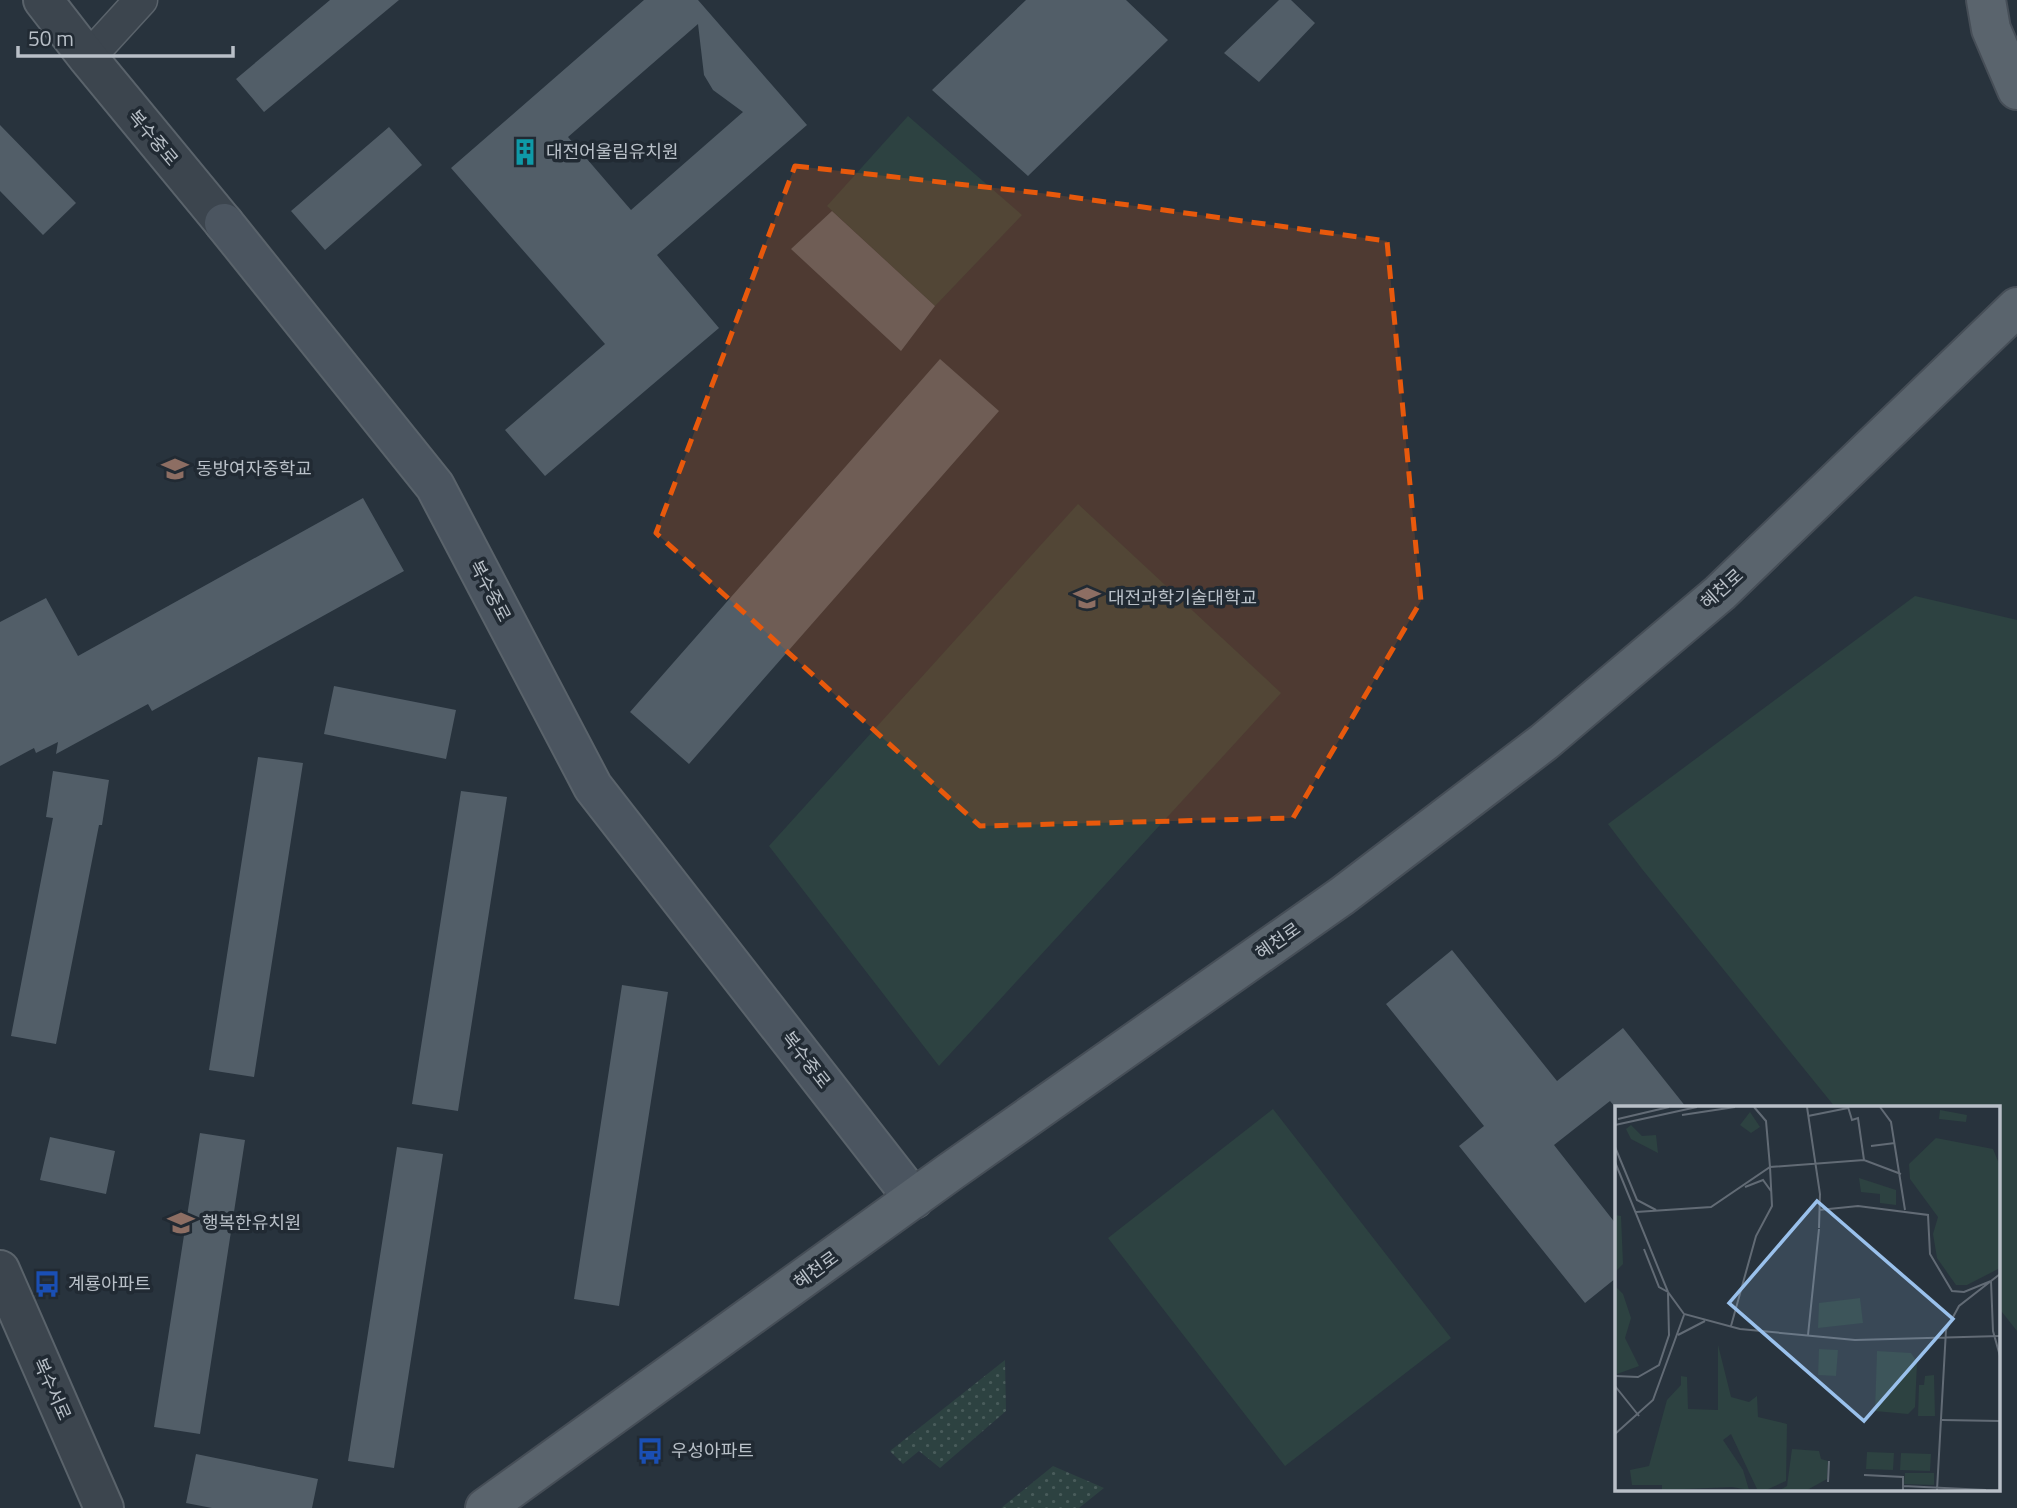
<svg xmlns="http://www.w3.org/2000/svg" width="2017" height="1508" viewBox="0 0 2017 1508" font-family="'Titillium Web','Noto Sans KR',sans-serif">
  <style>
    .grass { fill: #2d4241 }
    .garden { fill: url(#garden-dots) }
    .building { fill: #525e68; fill-rule: evenodd }
    .lines { fill: none; stroke-linecap: round; stroke-linejoin: round }
    .minor-casing { stroke: #5a636b; stroke-width: 35 }
    .tertiary-casing { stroke: #5a636b; stroke-width: 42 }
    .secondary-casing { stroke: #5a636b; stroke-width: 42 }
    .primary-casing { stroke: #464e57; stroke-width: 42 }
    .minor { stroke: #3c454e; stroke-width: 32 }
    .tertiary { stroke: #3c454e; stroke-width: 38 }
    .secondary { stroke: #4b5560; stroke-width: 38 }
    .primary { stroke: #5a646d; stroke-width: 38 }
    .marked { fill: #e8590c; fill-opacity: 0.2; stroke: #e8590c; stroke-width: 5; stroke-dasharray: 14 9; stroke-linejoin: round }
    .labels { text-anchor: middle; stroke-width: 7; stroke-linejoin: round; paint-order: stroke }
    .street-label { font-size: 18px; fill: #b9c0c8; stroke: #212a33 }
    .poi-label { font-size: 18px; fill: #b9c0c8; stroke: #212a33; text-anchor: start }
    .inset-road { fill: none; stroke: #626b75; stroke-width: 2 }
    .view { fill: #9ac1ec; fill-opacity: 0.15; stroke: #9ac1ec; stroke-width: 3.5 }
    .inset-edge { fill: none; stroke: #b9c0c8; stroke-width: 3.5 }
  </style>
  <defs>
    <pattern id="garden-dots" width="8" height="8" patternUnits="userSpaceOnUse" patternTransform="scale(1.75)"><rect width="8" height="8" fill="#2d4241"/><path d="M2 2h.1M6 6h.1" fill="none" stroke="#495c5b" stroke-width="1.8" stroke-linecap="round"/></pattern>
  </defs>
  <rect width="100%" height="100%" fill="#28333d"/>
  <path class="grass" d="M908 116 1022 215 935 306 827 206Z
    M1078 504 1281 693 939 1066 769 846Z
    M1915 596 2017 620V1331L1998 1307V1107H1835L1642 869 1608 824Z
    M1273 1109 1451 1338 1285 1466 1108 1238Z"/>
  <path class="garden" d="M1005 1360 1006 1411 940 1468 919 1451 903 1464 890 1451Z
    M1053 1466 1104 1488 1079 1508H1001Z"/>
  <path class="building" d="M330 0H399L264 112 236 79Z
    M644 0H698L807 125 657 255 719 328 545 476 505 430 605 344 451 168ZM698 24 704 75 713 90 743 112 631 210 568 137Z
    M1026 0H1126L1168 40 1028 176 932 90Z
    M1279 0H1291L1315 23 1259 82 1224 53Z
    M0 125 76 203 43 235 0 191Z
    M389 127 422 165 325 250 291 211Z
    M832 211 935 306 901 351 791 249Z
    M940 359 999 411 689 764 630 712Z
    M363 498 404 571 152 711 148 704 56 754 58 742 36 753 34 748 0 766V622L46 598 78 656Z
    M334 686 456 710 446 759 324 734Z
    M258 757 303 763 254 1077 209 1070Z
    M53 771 109 780 102 825H99L56 1044 11 1036 53 818 46 817Z
    M461 791 507 797 458 1111 412 1104Z
    M1452 950 1557 1081 1623 1028 1686 1107H1615L1610 1101 1554 1145 1616 1224V1278L1585 1303 1459 1146 1484 1126 1386 1004Z
    M622 985 668 992 619 1306 574 1299Z
    M200 1133 245 1140 200 1434 154 1427Z
    M50 1137 115 1151 106 1194 40 1180Z
    M397 1147 443 1154 394 1468 348 1461Z
    M196 1454 318 1479 312 1508H212L186 1503Z"/>
  <g class="lines">
    <defs>
      <path id="minor" d="M88 58 141 0"/>
      <path id="tertiary" d="M43 0 88 58 224 223
        M0 1270 104 1508"/>
      <path id="secondary" d="M224 223 435 486 593 787 914 1199"/>
      <path id="primary" d="M1986 0 1991 29 2017 90
        M485 1508 950 1172 1342 896 1544 742 1720 593 2017 307"/>
    </defs>
    <use href="#minor" class="minor-casing"/>
    <use href="#tertiary" class="tertiary-casing"/>
    <use href="#secondary" class="secondary-casing"/>
    <use href="#primary" class="primary-casing"/>
    <use href="#minor" class="minor"/>
    <use href="#tertiary" class="tertiary"/>
    <use href="#secondary" class="secondary"/>
    <use href="#primary" class="primary"/>
  </g>
  <path class="marked" d="M795 166 1049 194 1387 241 1421 601 1293 818 980 826 656 533Z"/>
  <defs>
    <symbol id="building-bare" viewBox="-9 -9 18 18"><path d="M-4-6H4V6H1V3H-1V6H-4ZM-2.5-4.3h1.7v1.8h-1.7ZM.8-4.3h1.7v1.8H.8ZM-2.5-1h1.7V.8h-1.7ZM.8-1h1.7V.8H.8Z" fill="#0f9aa8" stroke="#212a33" stroke-width="2.5" paint-order="stroke"/></symbol>
    <symbol id="school-bare" viewBox="-9 -9 18 18"><path d="M0-5L7-2L0 1L-7-2ZM-4 1L0 2.5L4 1V4Q0 6-4 4Z" fill="#8d6e63" stroke="#212a33" stroke-width="2.5" paint-order="stroke"/></symbol>
    <symbol id="university-bare" viewBox="-9 -9 18 18"><path d="M0-5L7-2L0 1L-7-2ZM-4 1L0 2.5L4 1V4Q0 6-4 4Z" fill="#8d6e63" stroke="#212a33" stroke-width="2.5" paint-order="stroke"/></symbol>
    <symbol id="bus-bare" viewBox="-9 -9 18 18"><path d="M-5-6H5V4H4V6H2V4H-2V6H-4V4H-5ZM-3.5-4V0h7V-4ZM-3.5 1.2v1.5H-2V1.2ZM2 1.2v1.5H3.5V1.2Z" fill="#1a4fb4" stroke="#212a33" stroke-width="2.5" paint-order="stroke"/></symbol>
  </defs>
  <g fill-rule="evenodd">
    <use href="#building-bare" x="506" y="133" width="38" height="38"/>
    <use href="#school-bare" x="156" y="450" width="38" height="38"/>
    <use href="#university-bare" x="1068" y="579" width="38" height="38"/>
    <use href="#school-bare" x="162" y="1204" width="38" height="38"/>
    <use href="#bus-bare" x="28" y="1265" width="38" height="38"/>
    <use href="#bus-bare" x="631" y="1432" width="38" height="38"/>
  </g>
  <g class="labels">
    <g class="street-label">
      <text transform="translate(153 138) rotate(50)" y="6">복수중로</text>
      <text transform="translate(1722 589) rotate(-42)" y="6">혜천로</text>
      <text transform="translate(490 591) rotate(62)" y="6">복수중로</text>
      <text transform="translate(1278 941) rotate(-35)" y="6">혜천로</text>
      <text transform="translate(806 1060) rotate(52)" y="6">복수중로</text>
      <text transform="translate(816 1270) rotate(-36)" y="6">혜천로</text>
      <text transform="translate(52 1389) rotate(66)" y="6">복수서로</text>
    </g>
    <g class="poi-label">
      <text x="546" y="158">대전어울림유치원</text>
      <text x="196" y="475">동방여자중학교</text>
      <text x="1108" y="604">대전과학기술대학교</text>
      <text x="202" y="1229">행복한유치원</text>
      <text x="68" y="1290">계룡아파트</text>
      <text x="671" y="1457">우성아파트</text>
    </g>
  </g>
  <g transform="translate(1615 1106)">
    <rect width="385" height="385" fill="#28333d"/>
    <path d="M325 4 352 9 351 16 324 13ZM244 72 281 84V99L265 97V88L246 86ZM245 192 248 217 203 222 204 197ZM204 243 223 244 221 270 203 269ZM262 245 296 247 302 256 300 301 293 308 260 305ZM177 343 204 345 206 353 213 355 212 373 192 384H165L172 380ZM252 346 279 347 278 364 251 363ZM286 347 316 348 315 365 285 364Z" fill="#2d4241"/>
    <path d="M135 6 145 21 136 27 125 19ZM16 19 27 30 41 29 43 47 16 33 11 23ZM321 32 378 43 385 60V162L352 179H341L322 152 318 128 323 111 295 73 294 58ZM0 109 6 110 8 158 0 166ZM0 180 8 188 16 212 10 232 24 260 2 268ZM103 239 116 291 134 296 142 290 143 311 172 318 171 375 151 384 142 383 116 328 108 334 128 364 134 384 117 381 47 384V379H17L15 364 34 360 52 294 66 279V270L72 271 73 303 103 304ZM319 269 320 310H303L304 279H309L310 270Z" fill="#2d4241"/>
    <path d="M290 367H319V379L289 378Z" fill="#2d4241"/>
    <path class="inset-road" d="M139 1 151 15 155 61M192 1 205 88 204 122M233 1 237 14 243 12 249 54M265 1 276 16 290 104M67 9 120 1M193 10 233 2M3 13 54 1M0 19 82 1M256 40 280 37M0 41 22 94 41 104M0 56 53 186 69 208 125 223 240 234 385 230M130 81 148 74 156 85M204 104 243 100 313 109 315 148 337 185 349 186 376 175 378 225 385 250M21 106 96 101 155 61 249 54 286 68M29 143 44 181 53 186M116 220 141 130 157 100 155 61M63 229 90 215M193 229 204 123M0 270 23 271 44 259 54 229 53 187M0 280 24 310M327 314 385 315M0 328 38 294 69 209M249 369 288 371V384M213 376 214 355M288 380 371 384M322 384 331 224 344 200 385 168"/>
    <path class="view" d="M202 95 338 213 249 315 114 197Z"/>
    <rect width="385" height="385" class="inset-edge"/>
  </g>
  <path d="M18 46v10h215v-10" fill="none" stroke="#b9c0c8" stroke-width="3.5"/>
  <text x="28" y="46" font-size="21" fill="#b9c0c8" stroke="#212a33" stroke-width="5" paint-order="stroke">50 m</text>
</svg>
